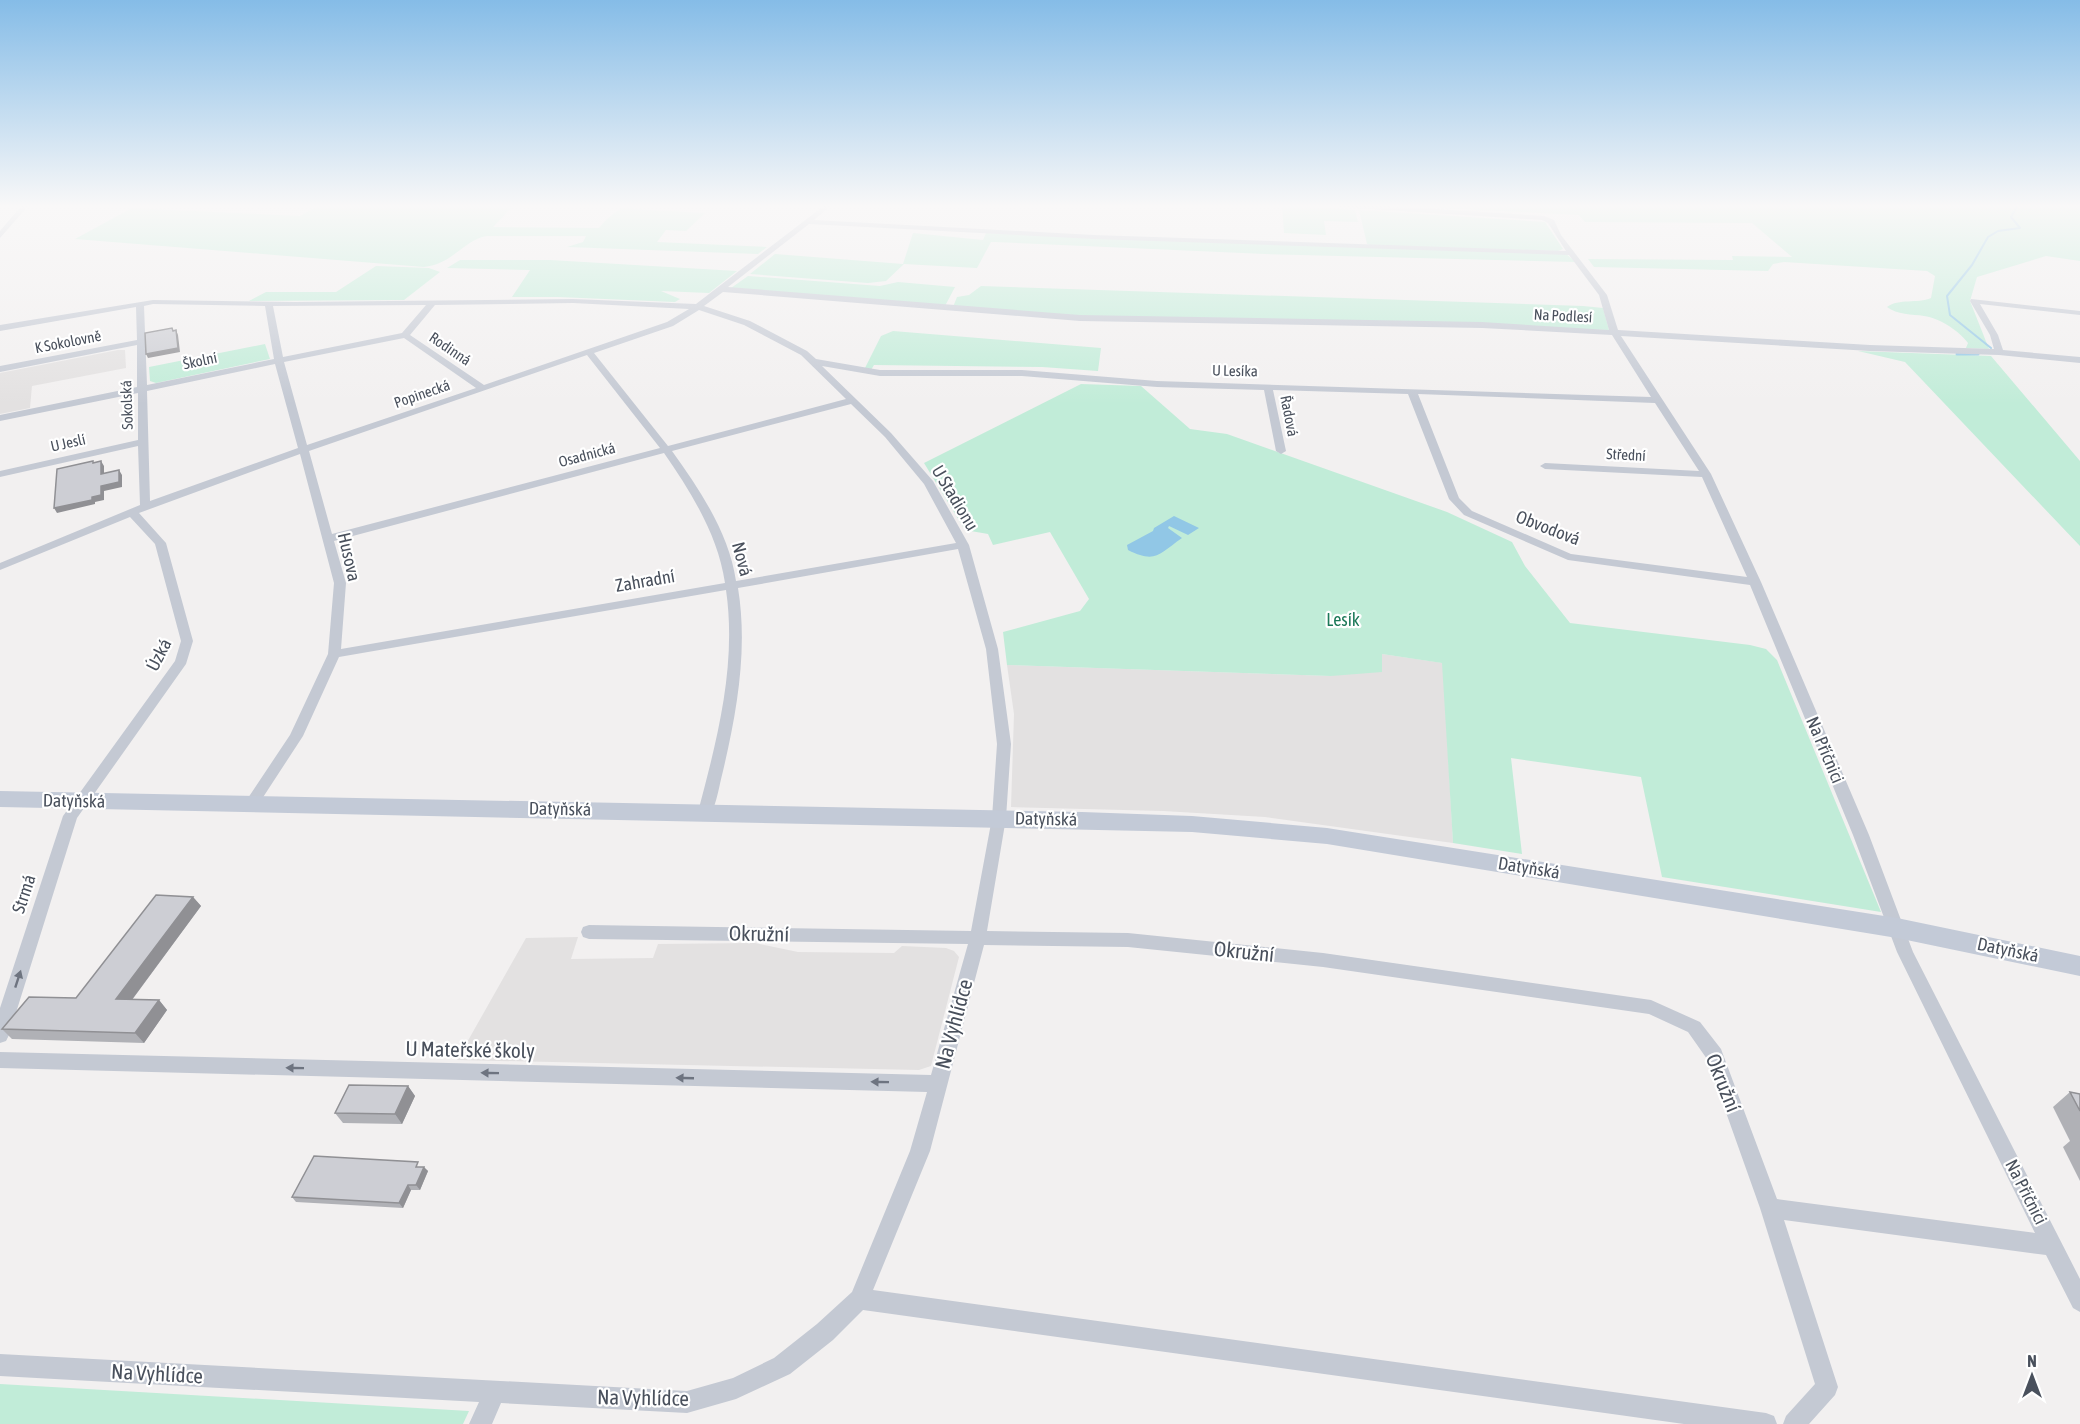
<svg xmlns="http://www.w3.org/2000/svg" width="2080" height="1424" viewBox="0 0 2080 1424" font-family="'Asap Condensed',sans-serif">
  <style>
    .education { fill: #e3e1e1 }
    .green { fill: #c1ecd8 }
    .water { fill: #91c7e6 }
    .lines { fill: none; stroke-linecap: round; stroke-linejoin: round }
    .stream-far1 { stroke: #91c7e6; stroke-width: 2 }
    .stream { stroke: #91c7e6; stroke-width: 3 }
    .minor { fill: #c4c9d3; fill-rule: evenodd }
    .secondary { fill: #c3cad7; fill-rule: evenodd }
    .wall { fill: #b0b1b6 }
    .shaded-wall { fill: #909094 }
    .building { fill: #cdced4; stroke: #909094; stroke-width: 1.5 }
    .oneway { fill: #6e7480 }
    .labels { text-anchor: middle; stroke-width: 4.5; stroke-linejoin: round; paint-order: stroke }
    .far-street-label { font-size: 15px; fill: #49505c; stroke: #fff }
    .street-label { font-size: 18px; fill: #49505c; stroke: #fff }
    .park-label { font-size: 18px; fill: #1d7959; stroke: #fff }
    .near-street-label { font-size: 21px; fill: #49505c; stroke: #fff }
  </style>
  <rect width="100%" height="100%" fill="#f2f0f0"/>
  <path class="education" d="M118 350H125L126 368 32 386 30 408 0 414V373Z
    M1382 654 1443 663 1453 843 1265 817 1163 811 1011 807 1014 714 1007 665 1331 676Z
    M578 937 571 959 653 958 658 944 755 943 798 952 894 953 902 946 946 948 954 951 959 957 931 1066 919 1070 457 1060 526 938Z"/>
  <path class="green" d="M320 205H514L493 227 599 228C609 216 621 205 637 205L632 209 705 213 686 231 666 230 657 242 767 247 758 254 567 247 583 242 586 236H487C465 239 453 264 424 267L75 239 132 208 300 216Z
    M1282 205 1355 210 1358 222 1324 221 1326 235 1284 233Z
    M1383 205H2080V261L2046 256 1977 277 1970 301 1989 349 1966 348 1968 343C1959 331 1940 318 1924 316 1912 314 1897 315 1887 307 1899 298 1917 304 1931 298L1935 276 1927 271 1784 262 1773 264 1768 271 1594 267 1588 259 1733 260 1732 256 1792 257 1752 223 1585 222 1579 215Z
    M1359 210 1545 222 1563 249 1558 251 1372 246 1367 244Z
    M913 233 983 240 986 233 1566 254 1576 262 1265 254 995 242H991L977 268 904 264 886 281 868 283 750 274 775 254 903 264Z
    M460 260H550L737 271 709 293 661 291 680 299 675 302 558 297H512L530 270 447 268Z
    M376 266 429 268 440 272 404 300 249 301 266 292H336Z
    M748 276 880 286 898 282 955 287 945 306 731 288Z
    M981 286 1583 306 1603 308 1609 330 1086 316 953 307 957 297 969 295Z
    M893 331 1101 348 1098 371 1042 367 874 365 871 370H864L881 336Z
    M265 344 270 359 156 383 150 381 149 367Z
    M1858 351 1991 356 2080 461V546L1905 362Z
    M1081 384 1141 386 1190 429 1227 434 1447 512 1512 542 1525 566 1570 623 1750 645 1766 649 1777 660 1881 912 1662 877 1641 777 1511 758 1522 854 1453 843 1442 663 1382 654V672L1331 676 1007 665 1003 632 1080 611 1089 599 1050 532 993 545 988 534 965 530 924 463Z
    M0 1384 469 1411 463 1424H0Z"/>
  <path class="water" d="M1174 516 1199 528 1188 535 1169 526 1168 528 1182 538C1159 554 1156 564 1128 550L1127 545 1153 531 1154 528Z"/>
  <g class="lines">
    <path class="stream-far1" d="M1991 348 1950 315 1947 296 1972 265 1988 237 1998 231 2020 228 2011 217 2018 205"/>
    <path class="stream" d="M1957 354H1978"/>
    <path class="minor" d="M22 205H29L0 238V231Z
      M825 205H832L814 220 1094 235 1566 251 1548 223 1542 220 1339 207 1336 205H1373L1544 216 1554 220 1561 235 1607 295 1618 330 1870 345 1994 349 1990 335 1970 301 1971 299 2080 311V315L1980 304 1998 335 2003 350 2080 357V363L1999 355 1870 351 1621 336 1711 474 1761 582 1869 835 1913 952 2080 1279V1312L2073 1308 2046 1255 1784 1220 1838 1387 1835 1395 1809 1424H1783L1786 1416 1815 1384 1760 1208 1707 1059 1688 1032 1649 1014 1323 967 1128 947 984 945 930 1151 873 1290 1766 1413 1774 1416 1777 1424H1684L863 1310 833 1340 790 1374 736 1399 687 1413 501 1403 492 1424H469L479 1402 0 1376V1354L687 1391 733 1378 774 1358 817 1324 852 1292 910 1151 927 1092 0 1068V1052L931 1075 968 944 589 939 583 937 581 932 583 927 589 925 971 931 992 818 997 744 986 649 958 549 738 588C748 649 737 711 723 771 719 786 717 803 710 816H700L698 812C717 740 737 665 726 590L339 657 303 736 256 808H246L244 804 290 735 328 654 334 583 300 454 139 513 166 543 193 641 186 664 77 818 9 1035 6 1041 0 1043V1008L63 816 175 661 181 641 155 544 130 517 0 570V563L140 505 138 446 0 477V471L138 440V393L0 421V415L137 387V345L0 372V366L137 340 136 307 0 331V325L153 300 295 302 573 299 696 304ZM809 224 1094 239 1569 255 1599 295 1609 330 1482 322 1080 315 728 287ZM723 292 1080 321 1482 328 1612 335 1651 397 1157 381 1022 370H880L816 359 807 351 750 321 704 306ZM573 303 689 309 667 322 484 385 410 335 435 305ZM153 304 265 306 274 359 147 385 144 306ZM426 305 402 333 283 357 273 306ZM699 310 744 325 801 355 846 399 668 446 594 353 673 326ZM404 338 476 388 307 445 284 362ZM587 355 660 448 332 534 309 451ZM275 364 298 448 150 501 147 391ZM822 366 880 376H1022L1157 387 1264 390 1276 451 1281 454 1286 451 1273 390 1408 394 1449 499 1464 515 1568 560 1750 585 1853 835 1897 952 2035 1233 1777 1199 1721 1049 1700 1022 1651 1000 1323 953 1128 933 987 931 1006 818 1011 744 998 649 969 545 933 481 891 433ZM1418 394 1655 403 1699 471 1545 463 1540 466 1545 469 1702 477 1747 577 1571 554 1472 511 1459 498ZM851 404 885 437 924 484 956 543 736 581C729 533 700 490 672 451ZM664 453C691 492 718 535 725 583L341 649 346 583 334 541Z"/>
    <path class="secondary" d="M0 791 1082 812 1192 816 1327 828 1897 918 2080 956V976L1897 938 1327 844 1192 832 0 807Z"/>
  </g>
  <path class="wall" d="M193 897 201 906 132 1000H159L167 1010 144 1043 12 1039 2 1029 76 998Z
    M408 1086 415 1096 402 1124 343 1123 335 1113Z
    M2070 1092 2080 1094V1181L2063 1147 2070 1141 2053 1107Z
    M422 1167 428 1171 420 1190H411L403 1208 296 1202 292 1197Z"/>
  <path class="shaded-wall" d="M176 330 178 335 180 352 148 358 146 354Z
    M101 461 104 466V479L101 474Z
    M119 470 122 475V487L104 491V500L95 502V504L57 513 54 508 92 497 101 486Z
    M193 897 201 906 125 1009 116 999Z
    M159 1000 167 1010 144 1043 135 1033Z
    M408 1086 415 1096 402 1124 395 1114Z
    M424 1167 428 1171 420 1190 416 1185Z
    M408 1185 411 1190 403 1208 399 1203Z"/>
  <path class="building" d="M172 328 173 331 176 330 178 348 146 354 145 333Z
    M93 461V463L101 461V474L119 470V482L101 486V495L92 497V500L54 508 57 469Z
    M156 895 193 897 116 999 159 1000 135 1033 2 1029 29 997 76 998Z
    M349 1085 408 1086 395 1114 335 1113Z
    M2070 1092 2080 1094V1111Z
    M314 1156 418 1162 416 1167H424L416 1185H408L399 1203 292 1197Z"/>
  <defs><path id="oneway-solid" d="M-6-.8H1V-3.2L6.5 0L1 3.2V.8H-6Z" transform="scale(1.5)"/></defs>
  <g class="oneway">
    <use href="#oneway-solid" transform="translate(18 979) rotate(-72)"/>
    <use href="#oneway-solid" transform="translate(295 1068) rotate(-179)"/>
    <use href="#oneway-solid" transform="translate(490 1073) rotate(-179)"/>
    <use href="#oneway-solid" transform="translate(685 1078) rotate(-178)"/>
    <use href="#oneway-solid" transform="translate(880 1082) rotate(-179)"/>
  </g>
  <linearGradient id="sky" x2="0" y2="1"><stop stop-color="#85bce7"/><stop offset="0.51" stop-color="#f9f8f8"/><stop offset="1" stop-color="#f9f8f8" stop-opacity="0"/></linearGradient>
  <rect width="2080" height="404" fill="url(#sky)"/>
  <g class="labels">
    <g class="far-street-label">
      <text transform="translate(1563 316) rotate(3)" y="5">Na Podlesí</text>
      <text transform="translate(68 342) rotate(-11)" y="5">K Sokolovně</text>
      <text transform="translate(450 349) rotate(34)" y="5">Rodinná</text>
      <text transform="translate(200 361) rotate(-12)" y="5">Školní</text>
      <text transform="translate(1235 371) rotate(1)" y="5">U Lesíka</text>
      <text transform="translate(422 394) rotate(-19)" y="5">Popinecká</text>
      <text transform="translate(127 405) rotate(-92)" y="5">Sokolská</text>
      <text transform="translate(1289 416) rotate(79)" y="5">Řadová</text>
      <text transform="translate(68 443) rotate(-13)" y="5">U Jeslí</text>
      <text transform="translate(587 455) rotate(-15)" y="5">Osadnická</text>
      <text transform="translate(1626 455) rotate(3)" y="5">Střední</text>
    </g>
    <g class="street-label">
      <text transform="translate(955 498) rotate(59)" y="6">U Stadionu</text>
      <text transform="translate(1548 528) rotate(21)" y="6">Obvodová</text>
      <text transform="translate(349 557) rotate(77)" y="6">Husova</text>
      <text transform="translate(742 559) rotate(75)" y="6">Nová</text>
      <text transform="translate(645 581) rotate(-10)" y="6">Zahradní</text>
      <text transform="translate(159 655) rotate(-63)" y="6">Úzká</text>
      <text transform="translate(1825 750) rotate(67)" y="6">Na Příčnici</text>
      <text transform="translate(74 801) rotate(1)" y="6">Datyňská</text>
      <text transform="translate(560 809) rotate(1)" y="6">Datyňská</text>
      <text transform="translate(1046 819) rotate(1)" y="6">Datyňská</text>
      <text transform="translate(1529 868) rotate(9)" y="6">Datyňská</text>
      <text transform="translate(24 894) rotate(-72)" y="6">Strmá</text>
      <text transform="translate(2008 950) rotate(12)" y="6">Datyňská</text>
      <text transform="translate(2026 1192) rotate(63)" y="6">Na Příčnici</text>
    </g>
    <g class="park-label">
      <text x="1343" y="626">Lesík</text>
    </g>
    <g class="near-street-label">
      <text transform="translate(759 934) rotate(1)" y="7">Okružní</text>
      <text transform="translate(1244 952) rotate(6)" y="7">Okružní</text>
      <text transform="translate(954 1024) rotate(-75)" y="7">Na Vyhlídce</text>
      <text transform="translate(470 1050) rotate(1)" y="7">U Mateřské školy</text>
      <text transform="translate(1723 1083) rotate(68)" y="7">Okružní</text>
      <text transform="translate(157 1374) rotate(3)" y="7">Na Vyhlídce</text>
      <text transform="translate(643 1398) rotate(1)" y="7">Na Vyhlídce</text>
    </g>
  </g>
  <g transform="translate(2032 1376)" stroke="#ffffff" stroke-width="4.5" paint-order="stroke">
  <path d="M0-4.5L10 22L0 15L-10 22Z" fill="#49505c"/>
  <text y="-9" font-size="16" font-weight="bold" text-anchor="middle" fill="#49505c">N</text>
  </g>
</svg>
